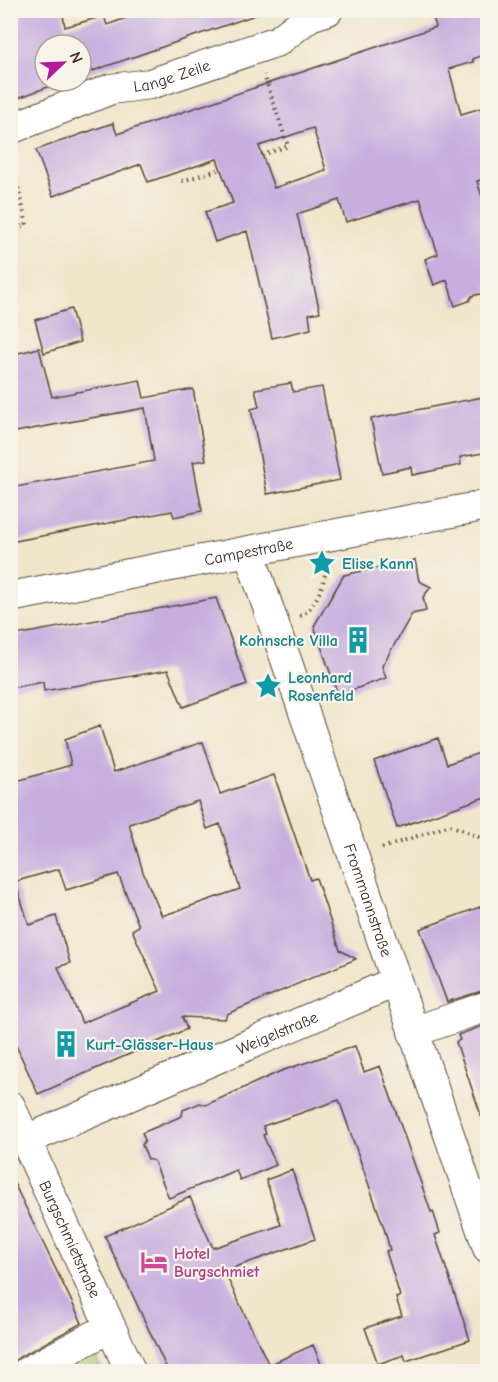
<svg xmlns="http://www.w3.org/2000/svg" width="498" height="1382" viewBox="0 0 498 1382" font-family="'Comic Neue',sans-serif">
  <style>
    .green { fill: #abca72; stroke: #737a48; stroke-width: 1.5 }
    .building { fill: #c7aedf; fill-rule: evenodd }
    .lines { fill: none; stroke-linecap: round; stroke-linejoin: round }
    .minor-casing { stroke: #564638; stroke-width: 32 }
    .path { stroke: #564638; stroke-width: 4; stroke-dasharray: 1.5 4.5; stroke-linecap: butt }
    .minor { stroke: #fff; stroke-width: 30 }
    .labels { text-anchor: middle; stroke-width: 4.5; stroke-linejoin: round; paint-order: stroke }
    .street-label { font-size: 16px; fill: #3b2a1e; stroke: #f7f3e8 }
    .culture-label { font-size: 16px; font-weight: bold; fill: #0d838f; stroke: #f7f3e8; text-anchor: start }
    .hotel-label { font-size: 16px; font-weight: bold; fill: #b23c85; stroke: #f7f3e8; text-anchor: start }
  </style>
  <rect width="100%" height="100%" fill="#f7f3e8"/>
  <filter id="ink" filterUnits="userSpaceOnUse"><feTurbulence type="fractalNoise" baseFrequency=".0167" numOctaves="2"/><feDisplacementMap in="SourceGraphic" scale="12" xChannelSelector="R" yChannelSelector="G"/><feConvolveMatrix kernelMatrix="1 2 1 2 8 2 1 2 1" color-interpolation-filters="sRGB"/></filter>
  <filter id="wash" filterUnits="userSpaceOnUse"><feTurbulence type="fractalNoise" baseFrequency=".008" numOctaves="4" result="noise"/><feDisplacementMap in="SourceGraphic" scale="24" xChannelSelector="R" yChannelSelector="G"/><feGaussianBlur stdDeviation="1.35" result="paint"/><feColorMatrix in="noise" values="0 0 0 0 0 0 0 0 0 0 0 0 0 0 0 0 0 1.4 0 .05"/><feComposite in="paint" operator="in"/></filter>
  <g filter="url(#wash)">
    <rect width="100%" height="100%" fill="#f1e5ca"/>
    <path class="green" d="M93 1351 102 1371 48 1372Z"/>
    <g id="blocks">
      <path class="building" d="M10 10H62L65 27 104 16 107 25 148 10H260L261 13 81 75V45H45V81H64L18 98 10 78Z
        M452 10H488V53L473 59V62L449 69 461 114 488 106V178L477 181 488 215V292L472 296 469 301 455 306 447 280 434 285 425 259 438 254 420 199 346 222 339 200 297 214 320 312 309 314 311 329 272 338 247 231 215 242 205 212 233 203 217 159 148 182 141 164 53 196 36 150 113 123 117 134 436 27 433 17ZM313 128 326 170 274 188 259 146Z
        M71 309 80 342 44 353 35 320Z
        M39 348 52 397 140 380 144 398 193 389 206 460 193 462 202 511 174 517 172 511 10 542V488L154 461 145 408 10 433V355Z
        M291 383 293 392 322 387 340 480 267 494 251 409 259 407 255 389Z
        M488 396V452L460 457 461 465 412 475 411 467 382 473 371 419Z
        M415 560 419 581 431 587 423 597 426 611 412 614 382 666 386 678 338 695 314 626 344 575Z
        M216 598 247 684 183 707 168 670 44 691 43 682 10 688V636Z
        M100 726 114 772 203 742 220 794 274 775 310 880 316 878 340 950 356 959 227 1014 225 1019 182 1017 187 1029 38 1094 10 1032V885L16 884 29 925 56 916 70 963 58 967 82 1023 160 991 132 930 139 926 118 874 66 890 59 869 10 883V783L71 765 65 739ZM198 801 207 829 220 824 240 889 162 916 143 872 129 824Z
        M438 738 447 764 488 750V796L397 828 374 761Z
        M488 904V989L447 1002 420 929Z
        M488 1024V1123L484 1124 456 1042 460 1040 458 1035Z
        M355 1046 364 1072 380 1066 431 1212 433 1211 440 1233 435 1235 470 1340 406 1361 404 1355 378 1364 365 1328 402 1316 396 1298 400 1296 386 1251 390 1250 384 1228 339 1100 263 1126 266 1134 263 1135 276 1165 240 1180 236 1170 169 1198 154 1161 148 1159 142 1145 145 1140 142 1133 182 1116 183 1110 200 1103 206 1105 281 1071Z
        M292 1170 315 1239 224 1271 269 1365 313 1345 324 1371H168L105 1236 190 1197 213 1248 281 1225 266 1180Z
        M10 1175 82 1323 19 1357 10 1365Z"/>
    </g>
  </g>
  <g filter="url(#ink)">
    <use href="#blocks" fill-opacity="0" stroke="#564638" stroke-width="1.5"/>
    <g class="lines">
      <defs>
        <g id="minor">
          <path id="s1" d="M10 129 111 89 150 84 278 41 310 16 328 10"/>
          <path id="s2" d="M249 552 488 1248"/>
          <path id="s3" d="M10 597 488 505"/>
          <path d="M413 1032 488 1006"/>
          <path id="s4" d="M10 1106 131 1372"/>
          <path id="s5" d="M26 1140 395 982"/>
          <path d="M27 1372 109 1328"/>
        </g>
      </defs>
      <use href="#minor" class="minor-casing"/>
      <path class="path" d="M88 10 90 20
        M63 15 78 10
        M262 155 288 146 264 75
        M182 181 221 169
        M10 229 27 225 11 158
        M300 616C314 610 327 581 325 566
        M382 848 450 825 488 841"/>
      <use href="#minor" class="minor"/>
    </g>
  </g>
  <defs>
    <symbol id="sight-bare" viewBox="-9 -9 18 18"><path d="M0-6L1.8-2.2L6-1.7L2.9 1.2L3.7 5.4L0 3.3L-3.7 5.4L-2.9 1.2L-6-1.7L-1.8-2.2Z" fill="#0f9aa8" stroke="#f7f3e8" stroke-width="2.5" paint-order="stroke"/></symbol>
    <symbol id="building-bare" viewBox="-9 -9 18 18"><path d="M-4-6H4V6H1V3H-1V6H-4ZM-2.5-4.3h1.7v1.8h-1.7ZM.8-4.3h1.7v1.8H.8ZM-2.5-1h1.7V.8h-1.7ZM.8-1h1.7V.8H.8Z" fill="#0f9aa8" stroke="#f7f3e8" stroke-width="2.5" paint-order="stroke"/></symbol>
    <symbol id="hotel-bare" viewBox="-9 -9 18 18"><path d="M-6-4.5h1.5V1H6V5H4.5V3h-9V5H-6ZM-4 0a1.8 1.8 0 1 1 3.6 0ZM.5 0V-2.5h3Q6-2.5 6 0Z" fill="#d1479c" stroke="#f7f3e8" stroke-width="2.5" paint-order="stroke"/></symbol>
  </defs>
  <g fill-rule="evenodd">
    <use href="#sight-bare" x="303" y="544" width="38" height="38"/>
    <use href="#building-bare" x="339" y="621" width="38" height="38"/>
    <use href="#sight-bare" x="249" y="667" width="38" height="38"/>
    <use href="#building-bare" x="47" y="1025" width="38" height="38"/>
    <use href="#hotel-bare" x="135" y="1243" width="38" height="38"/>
  </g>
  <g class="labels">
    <g class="street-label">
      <text dy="6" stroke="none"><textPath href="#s1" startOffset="171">Lange Zeile</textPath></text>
      <text dy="6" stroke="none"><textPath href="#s3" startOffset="243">Campestraße</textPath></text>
      <text dy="6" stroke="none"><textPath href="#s2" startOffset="368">Frommannstraße</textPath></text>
      <text dy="6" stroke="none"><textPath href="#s5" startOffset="273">Weigelstraße</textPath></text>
      <text dy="6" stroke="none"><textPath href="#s4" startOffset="146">Burgschmietstraße</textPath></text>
    </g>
    <g class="culture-label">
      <text x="342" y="569">Elise Kann</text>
      <text x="338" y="646" text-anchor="end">Kohnsche Villa</text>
      <text x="288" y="683">Leonhard<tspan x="288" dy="18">Rosenfeld</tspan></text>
      <text x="86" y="1050">Kurt-Glässer-Haus</text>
    </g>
    <g class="hotel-label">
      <text x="174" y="1259">Hotel<tspan x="174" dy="18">Burgschmiet</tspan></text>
    </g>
  </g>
  <rect width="498" height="1382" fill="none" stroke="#f7f3e8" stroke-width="36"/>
  <g transform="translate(63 63) rotate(67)"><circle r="28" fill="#f7f3e8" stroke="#aca397" stroke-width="1.5"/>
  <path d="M0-4.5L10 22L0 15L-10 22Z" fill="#b5179e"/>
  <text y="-9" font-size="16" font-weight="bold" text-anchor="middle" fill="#3b2a1e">N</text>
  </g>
</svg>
